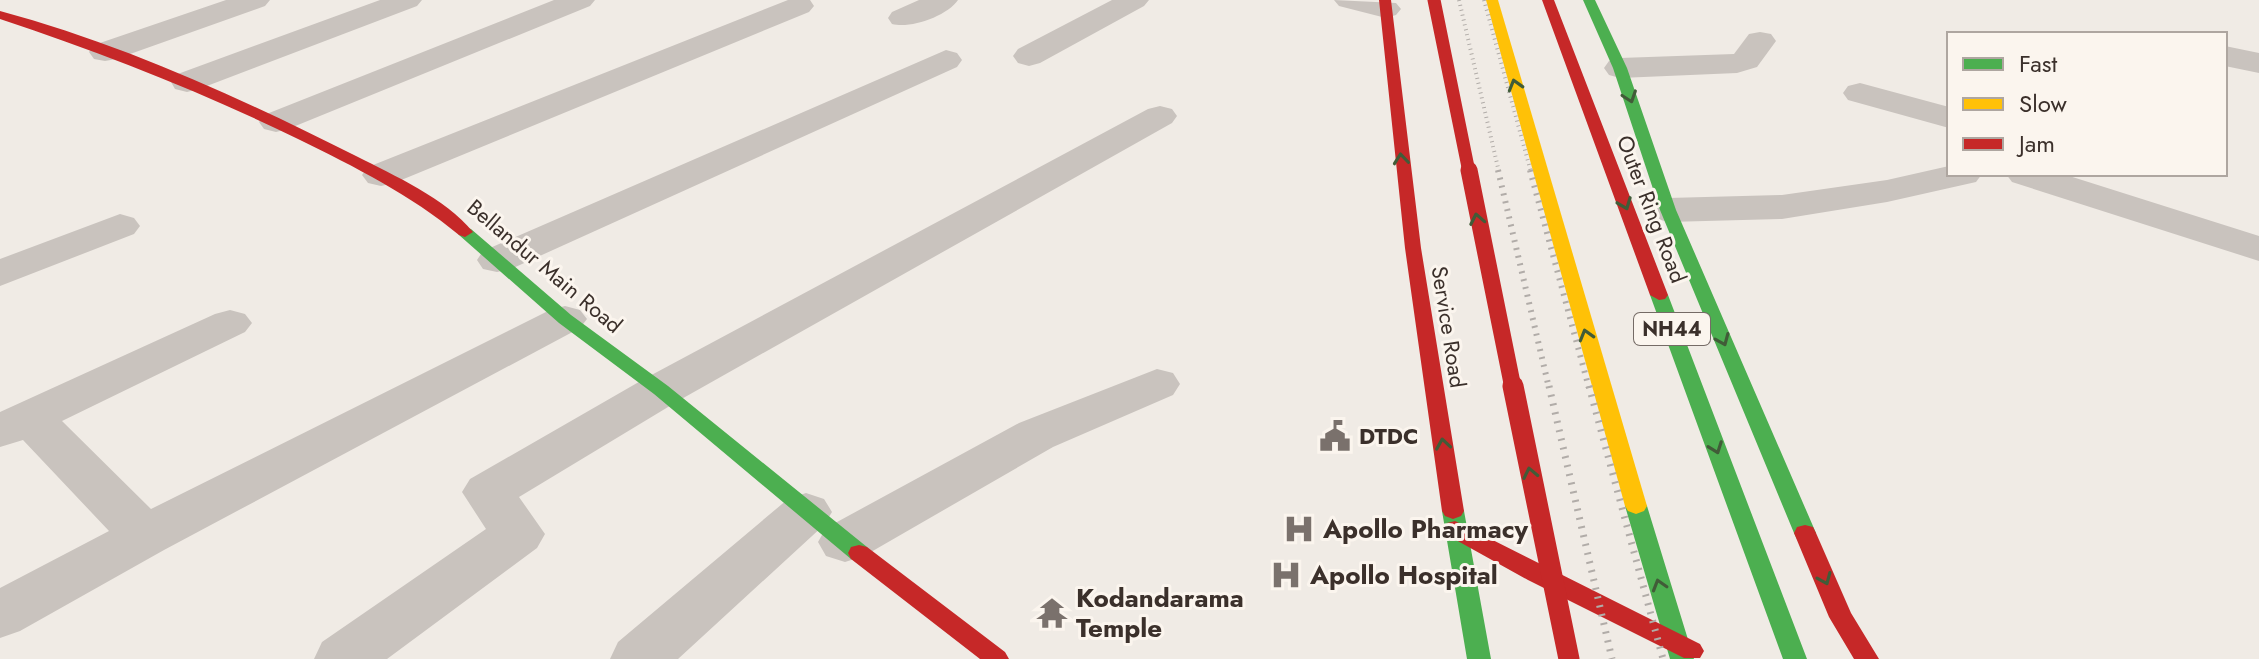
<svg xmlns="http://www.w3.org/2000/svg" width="2259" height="659" viewBox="0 0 2259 659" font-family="Jost,sans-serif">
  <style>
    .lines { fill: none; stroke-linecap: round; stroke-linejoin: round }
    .street { fill: #c9c3be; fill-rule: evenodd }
    .fast { fill: #4caf50; fill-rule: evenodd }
    .slow { fill: #ffc107; fill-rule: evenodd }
    .jam { fill: #c62828; fill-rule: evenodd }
    .rail-far2 { stroke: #b1aca8; stroke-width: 4; stroke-dasharray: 1 4; stroke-linecap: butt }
    .rail-far1 { stroke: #b1aca8; stroke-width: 6; stroke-dasharray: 2 6; stroke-linecap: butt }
    .rail { stroke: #b1aca8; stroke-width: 7; stroke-dasharray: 2 7; stroke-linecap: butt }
    .jam-bridge-far2 { stroke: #c62828; stroke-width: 13 }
    .jam-bridge-far1 { stroke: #c62828; stroke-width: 17 }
    .jam-bridge { stroke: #c62828; stroke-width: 21 }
    .oneway { stroke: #415c38 }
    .labels { text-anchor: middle; stroke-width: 6; stroke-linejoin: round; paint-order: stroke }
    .shield { fill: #fbf5ee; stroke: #756b66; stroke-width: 2 }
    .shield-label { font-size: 20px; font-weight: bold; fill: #3b302b }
    .street-label { font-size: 22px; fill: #3b302b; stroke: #fbf5ee }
    .poi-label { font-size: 22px; font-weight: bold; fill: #3b302b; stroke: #fbf5ee; text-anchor: start }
    .near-poi-label { font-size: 26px; font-weight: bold; fill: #3b302b; stroke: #fbf5ee; text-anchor: start }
  </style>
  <rect width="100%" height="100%" fill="#f0ebe5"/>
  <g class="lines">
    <path class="street" d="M226 0H270L265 6 116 59 105 61 94 59 89 52 94 45Z
      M380 0H422L417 6 199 89 187 92 175 89 171 82 175 75Z
      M554 0H595L590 6 288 129 276 132 264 129 259 122 264 115Z
      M788 0H810L814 6 809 12 394 183 381 186 368 183 362 175 368 167Z
      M919 0H958C947 16 911 29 892 24L888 18 892 12Z
      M1112 0H1149L1144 6 1040 63 1029 66 1018 63 1013 56 1018 49Z
      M1334 0 1396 3 1401 9 1396 15 1386 18 1339 6Z
      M1760 32 1771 34 1776 41 1757 67 1737 73 1620 78 1609 75 1604 68 1609 61 1620 58 1734 54 1749 34Z
      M2225 46 2259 53V73L2225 66Z
      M946 50 957 53 962 60 957 67 511 269 497 272 483 269 477 260 483 251Z
      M1860 83 1949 107V128L1848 100 1843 93 1848 86Z
      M1160 106 1172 109 1177 116 1172 123 678 401 519 497 545 534 537 548 387 659H314L322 642 486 529 462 492 470 479 644 379 1148 109Z
      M1949 166V174H1982L1976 182 1887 202 1782 219 1668 222 1654 218 1649 210 1654 202 1668 198 1782 195 1887 180Z
      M2006 174H2063L2259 236V261L2012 182Z
      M120 214 134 218 140 226 134 234 0 286V259Z
      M565 306 580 310 587 319 580 328 164 550 20 631 0 638V588L109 531 23 440 0 447V412L215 314 230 310 245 314 252 323 245 332 62 421 151 509 550 310Z
      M1157 369 1173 373 1180 384 1173 395 1053 447 864 556 845 562 826 556 818 542 826 528 1019 423Z
      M806 493 824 499 832 512 824 525 678 659H610L618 642 788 499Z"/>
    <path class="fast" d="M1583 0H1595L1627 68 1676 210 1816 533 1813 539 1805 541 1797 539 1794 533 1660 210 1613 68Z
      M465 227 471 229 571 315 668 386 867 547 870 553 867 559 859 561 851 559 654 394 559 323 459 235 457 232 459 229Z
      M1659 290 1668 295 1807 659H1783L1650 295Z
      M1636 498 1644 501 1647 506 1694 659H1670L1625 506 1628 501Z
      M1453 503 1461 506 1464 511 1491 659H1467L1442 511 1445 506Z"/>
    <path class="slow" d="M1486 0H1498L1647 506 1644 511 1636 514 1628 511 1625 506Z"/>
    <path class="jam" d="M1379 0H1391L1421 248 1464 511 1461 516 1453 519 1445 516 1442 511 1405 248Z
      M1542 0H1554L1668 295 1665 299 1659 300 1650 295Z
      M0 11C123 44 243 99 356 156 395 176 445 198 473 232L465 237 459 235C411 195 355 167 298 139 202 92 102 53 0 19Z
      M1455 521 1700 644 1704 651 1700 658H1684L1528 580 1447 535 1444 529 1447 523Z
      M1805 525 1813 527 1816 533 1851 613 1879 659H1854L1829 617 1794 533 1797 527Z
      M859 545 867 547 1005 652 1009 659H980L851 559 848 553 851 547Z"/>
    <path class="rail-far2" d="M1459 0 1499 172
      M1484 0 1531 172"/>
    <path class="rail-far1" d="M1498 170 1549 388
      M1530 170 1589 388"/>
    <path class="rail" d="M1549 386 1612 659
      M1589 386 1663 659"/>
    <path class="jam-bridge-far2" d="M1434 0 1469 172"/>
    <path class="jam-bridge-far1" d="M1469 170 1513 388"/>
    <path class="jam-bridge" d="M1513 386 1569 659"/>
  </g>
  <defs><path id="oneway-chevron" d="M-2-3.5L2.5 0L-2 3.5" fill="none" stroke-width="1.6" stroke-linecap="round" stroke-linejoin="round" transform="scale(2)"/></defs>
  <g class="oneway">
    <use href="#oneway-chevron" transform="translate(1515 85) rotate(-106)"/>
    <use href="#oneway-chevron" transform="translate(1630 97) rotate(71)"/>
    <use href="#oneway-chevron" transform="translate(1401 159) rotate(-96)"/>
    <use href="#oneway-chevron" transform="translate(1625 204) rotate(69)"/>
    <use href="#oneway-chevron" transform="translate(1477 219) rotate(-101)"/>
    <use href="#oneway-chevron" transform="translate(1586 335) rotate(-106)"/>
    <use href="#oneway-chevron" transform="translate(1723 340) rotate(67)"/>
    <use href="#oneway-chevron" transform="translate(1443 444) rotate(-99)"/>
    <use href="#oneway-chevron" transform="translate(1716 448) rotate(70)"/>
    <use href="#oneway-chevron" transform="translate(1530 473) rotate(-102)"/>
    <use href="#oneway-chevron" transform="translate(1825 579) rotate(67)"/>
    <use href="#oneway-chevron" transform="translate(1659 585) rotate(-107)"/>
  </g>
  <defs>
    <symbol id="civic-bare" viewBox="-9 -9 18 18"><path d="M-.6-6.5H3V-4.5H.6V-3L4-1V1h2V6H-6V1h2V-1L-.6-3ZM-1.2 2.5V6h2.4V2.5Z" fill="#7a716c" stroke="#fbf5ee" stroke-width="2.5" paint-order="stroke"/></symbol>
    <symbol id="hospital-bare" viewBox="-9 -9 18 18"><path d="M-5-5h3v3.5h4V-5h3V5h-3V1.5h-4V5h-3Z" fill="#7a716c" stroke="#fbf5ee" stroke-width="2.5" paint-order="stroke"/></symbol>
    <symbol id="temple-bare" viewBox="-9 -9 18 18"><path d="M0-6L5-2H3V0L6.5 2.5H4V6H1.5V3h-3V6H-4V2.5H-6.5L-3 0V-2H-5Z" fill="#7a716c" stroke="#fbf5ee" stroke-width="2.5" paint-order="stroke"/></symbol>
  </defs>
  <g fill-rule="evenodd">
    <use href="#civic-bare" x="1313" y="414" width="44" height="44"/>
    <use href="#hospital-bare" x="1277" y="507" width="44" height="44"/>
    <use href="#hospital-bare" x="1264" y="553" width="44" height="44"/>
    <use href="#temple-bare" x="1030" y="591" width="44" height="44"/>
  </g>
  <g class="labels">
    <rect class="shield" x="1634" y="313" width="76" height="32" rx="6"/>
    <g class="shield-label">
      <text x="1672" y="336">NH44</text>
    </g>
    <g class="street-label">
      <text transform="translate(1652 209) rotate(69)" y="8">Outer Ring Road</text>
      <text transform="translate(545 266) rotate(40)" y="8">Bellandur Main Road</text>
      <text transform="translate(1449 327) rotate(81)" y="8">Service Road</text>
    </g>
    <g class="poi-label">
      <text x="1359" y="444">DTDC</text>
    </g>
    <g class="near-poi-label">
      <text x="1323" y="538">Apollo Pharmacy</text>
      <text x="1310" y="584">Apollo Hospital</text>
      <text x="1076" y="607">Kodandarama<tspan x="1076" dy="30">Temple</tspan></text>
    </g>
  </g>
  <rect x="1947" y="32" width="280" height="144" fill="#fbf5ee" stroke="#aea6a0" stroke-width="2"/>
  <rect x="1963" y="58" width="40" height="12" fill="#4caf50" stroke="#aea6a0" stroke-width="2"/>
  <text x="2019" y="72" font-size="24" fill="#3b302b">Fast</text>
  <rect x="1963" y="98" width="40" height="12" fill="#ffc107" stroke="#aea6a0" stroke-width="2"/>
  <text x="2019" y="112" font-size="24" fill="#3b302b">Slow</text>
  <rect x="1963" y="138" width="40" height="12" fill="#c62828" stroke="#aea6a0" stroke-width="2"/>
  <text x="2019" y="152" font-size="24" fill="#3b302b">Jam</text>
</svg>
